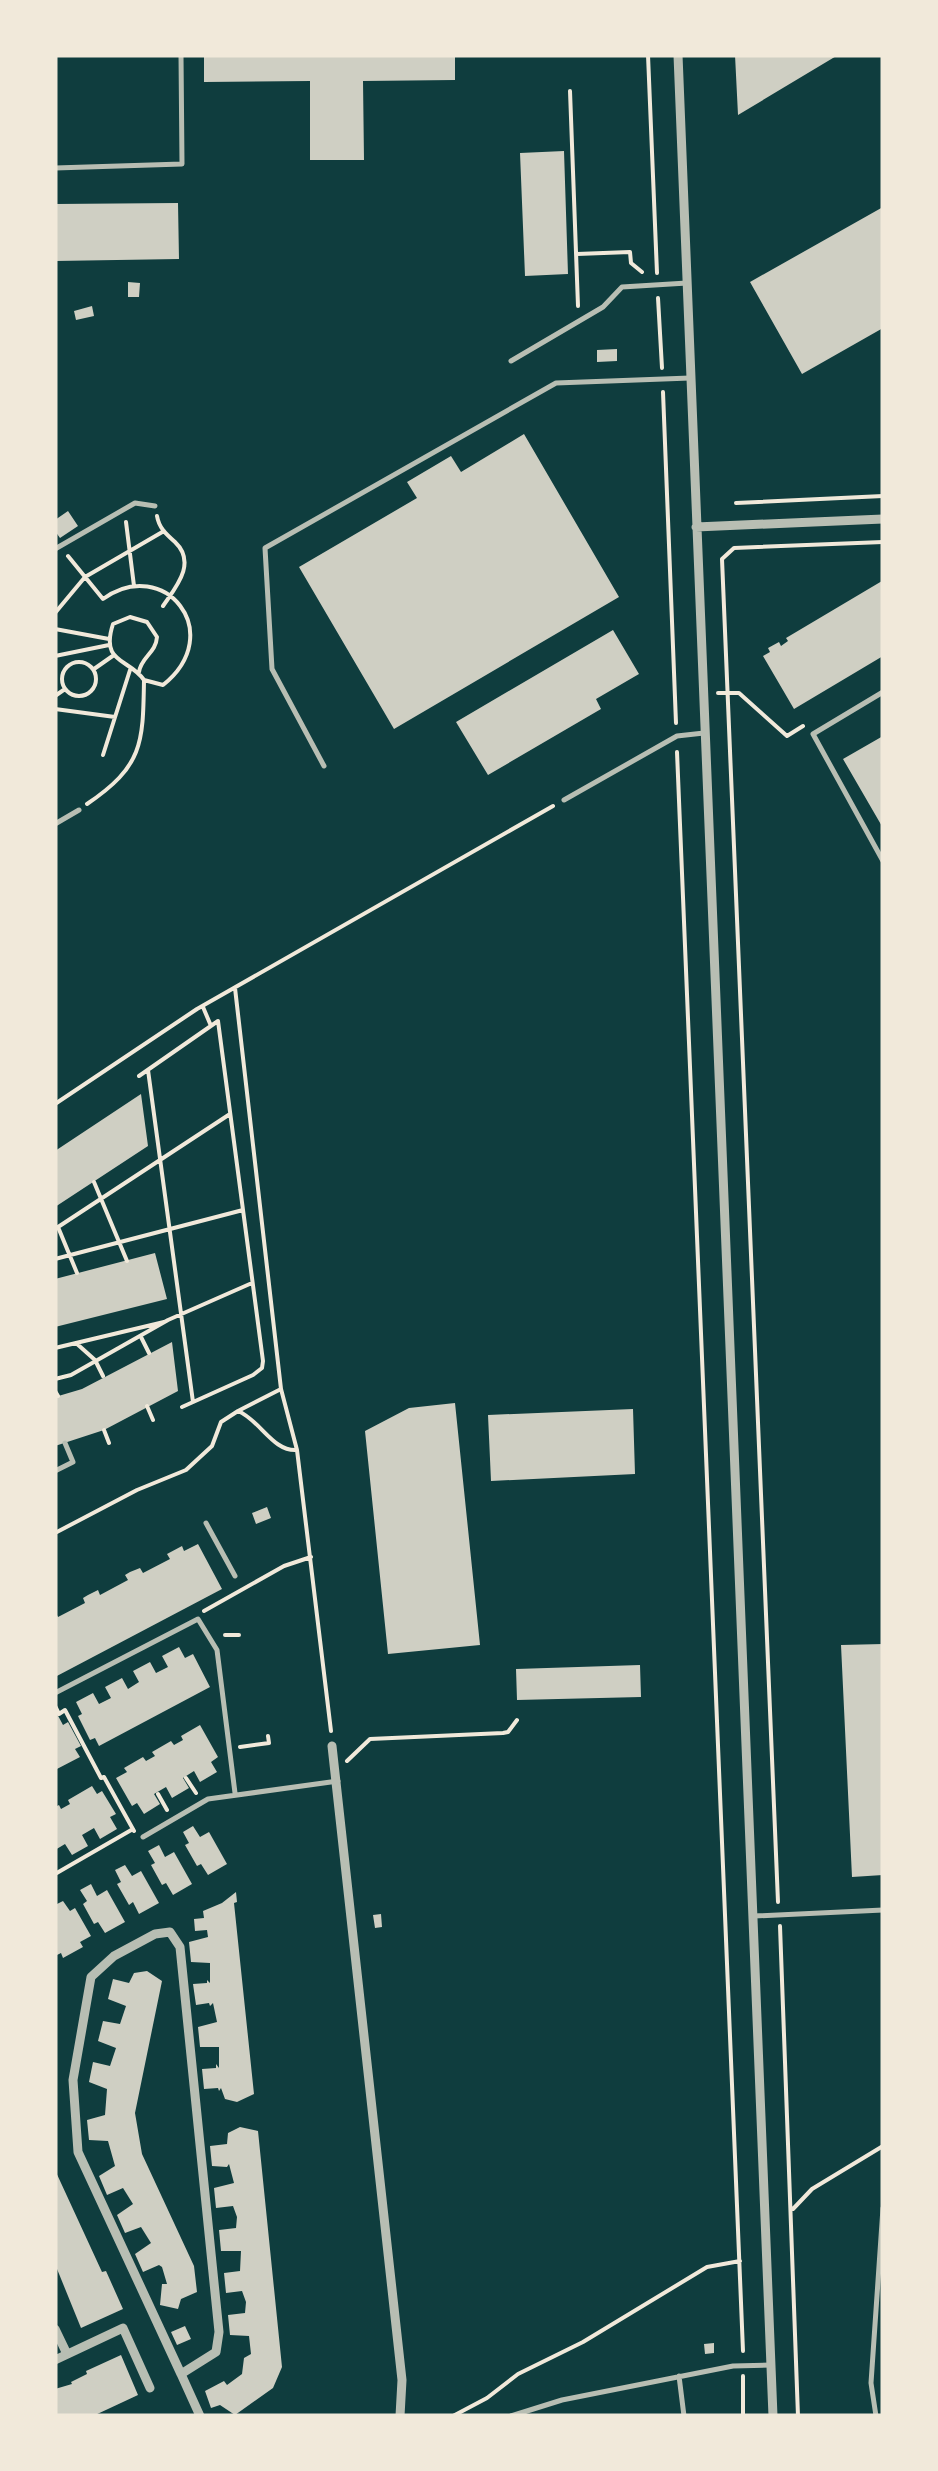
<svg xmlns="http://www.w3.org/2000/svg" width="938" height="2471" viewBox="0 0 938 2471" font-family="'Public Sans',sans-serif">
  <style>
    .building { fill: #cfcfc3 }
    .lines { fill: none; stroke-linecap: round; stroke-linejoin: round }
    .path { stroke: #f1e9da; stroke-width: 4 }
    .service { stroke: #b8beb3; stroke-width: 5 }
    .minor { stroke: #b8beb3; stroke-width: 9 }
  </style>
  <rect width="100%" height="100%" fill="#0f3d3e"/>
  <path class="building" d="M204 55H455V80L363 81 364 160H310V81L204 82Z
    M735 55H838L738 115Z
    M564 151 568 274 525 276 520 153Z
    M178 203 179 259 55 261V204Z
    M883 207V328L802 374 750 282Z
    M128 282 140 283 139 297H128Z
    M92 306 94 316 76 320 74 311Z
    M617 349V361L597 362V350Z
    M524 434 619 597 394 729 299 567 417 498 407 482 451 456 461 472Z
    M68 511 78 526 60 538 55 531V520Z
    M882 581 883 656 794 709 763 656 770 652 768 648 779 642 781 646 788 641 786 638Z
    M613 630 639 674 596 699 601 709 488 775 456 722Z
    M883 736V828L843 759Z
    M141 1094 148 1146 55 1207V1151Z
    M155 1253 167 1299 55 1327V1279Z
    M172 1342 178 1391 104 1430 55 1446V1397L82 1389Z
    M455 1403 480 1645 388 1654 365 1431 409 1408Z
    M633 1409 635 1474 491 1481 488 1415Z
    M267 1507 271 1518 256 1524 252 1513Z
    M198 1544 222 1589 55 1677V1611L58 1617 85 1603 83 1598 88 1595 98 1590 100 1595 128 1580 125 1575 130 1572 140 1568 143 1573 170 1559 167 1554 182 1546 184 1551Z
    M883 1644V1875L852 1877 841 1645Z
    M179 1647 185 1658 193 1654 210 1687 99 1746 95 1738 90 1740 78 1716 82 1714 76 1702 93 1693 99 1704 111 1698 105 1687 122 1678 128 1689 139 1682 133 1671 150 1662 156 1673 168 1667 162 1656Z
    M640 1665 641 1697 517 1700 516 1669Z
    M55 1710 63 1725 68 1722 81 1746 75 1749 80 1757 55 1770Z
    M200 1725 218 1757 211 1762 217 1772 200 1782 194 1771 183 1778 189 1788 172 1798 166 1787 154 1794 160 1804 144 1814 137 1803 132 1806 116 1778 127 1772 124 1768 143 1757 146 1761 155 1756 152 1752 171 1741 174 1745 183 1740 181 1736Z
    M92 1786 97 1794 102 1791 116 1814 110 1817 117 1829 100 1839 94 1828 82 1835 88 1846 72 1855 65 1844 55 1850V1807L59 1805 61 1809 70 1804 68 1800Z
    M193 1826 200 1837 209 1832 227 1864 208 1875 201 1864 197 1866 185 1845 189 1843 183 1832Z
    M159 1845 165 1857 174 1852 192 1884 173 1895 166 1883 162 1885 151 1865 155 1863 148 1851Z
    M125 1865 132 1876 141 1871 159 1903 139 1914 133 1902 129 1905 117 1884 121 1882 115 1870Z
    M91 1884 97 1896 107 1890 125 1922 105 1933 98 1922 94 1924 83 1904 87 1901 80 1890Z
    M236 1892 237 1902 234 1903 254 2094 237 2102 225 2099 221 2088 219 2091 218 2088 204 2089 202 2069 216 2068V2064L219 2068V2047H200L198 2027 217 2022 213 2003 210 2006 209 2003 196 2005 193 1984 207 1983V1980L210 1983V1963L191 1962 189 1942 208 1937 207 1930 195 1931 194 1919 204 1918 203 1911 222 1903Z
    M63 1901 70 1911 75 1908 91 1936 80 1942 83 1947 63 1958 61 1953 55 1956V1905Z
    M381 1914 382 1927 375 1928 373 1915Z
    M147 1971 162 1981 135 2113 142 2154 194 2266 197 2292 181 2299 178 2309 160 2305 162 2284H167L162 2267 159 2265 143 2272 135 2254 151 2243 141 2227 125 2233 117 2215 133 2204 123 2188 107 2195 99 2176 115 2166 108 2141 89 2140 87 2120 105 2115 107 2089 89 2082 93 2062 110 2066 116 2048 98 2041 103 2021 120 2024 126 2006 108 1999 113 1979 129 1983 134 1973Z
    M240 2127 258 2131 282 2367 273 2388 235 2415 220 2405 211 2408 205 2391 224 2381 227 2385 242 2374 244 2358 251 2354 249 2336 230 2335 228 2315 245 2313 246 2302 242 2291 226 2293 224 2273 240 2271 241 2251H221L219 2230 236 2228 237 2217 233 2206 216 2208 214 2188 234 2183 229 2164 227 2167 212 2166 210 2146 227 2144 228 2133Z
    M55 2170 102 2272 106 2271 123 2309 81 2328 55 2264Z
    M185 2326 191 2339 177 2345 171 2332Z
    M714 2343V2353L705 2354 704 2344Z
    M121 2355 138 2395 93 2416H55V2389L72 2384 71 2382 87 2374 86 2371Z"/>
  <g class="lines">
    <path class="path" d="M648 55 657 273
      M570 91 578 306
      M577 254 630 252 631 263 642 272
      M658 298 662 368
      M663 392 676 723
      M736 503 883 496
      M157 516C159 528 166 534 175 542 197 563 176 587 163 606
      M126 522 134 586
      M68 556 103 599C164 555 228 633 163 685L144 680C143 744 143 766 87 804
      M55 613 85 577 164 531
      M55 629 109 639
      M55 656 109 645
      M62 679a17 17 0 1 1 34 0a17 17 0 1 1-34 0Z
      M94 669 114 655
      M139 672C141 657 156 653 157 637L147 622 130 617 113 624C100 664 129 658 144 680
      M718 693H739L787 736 803 726
      M55 696 65 689
      M55 709 115 717
      M677 752 743 2351
      M103 755 130 670
      M235 988 281 1389 297 1450 331 1731
      M203 1007 211 1026
      M148 1070 193 1402
      M139 1076 218 1021 263 1361 262 1368 253 1375 182 1407
      M55 1104 197 1009 553 806
      M94 1182 127 1261
      M58 1227 77 1273
      M55 1229 230 1114
      M55 1259 243 1210
      M141 1337 149 1353
      M76 1343 95 1360 103 1376
      M55 1348 164 1322
      M55 1379 71 1375 168 1320 252 1283
      M55 1391 58 1396
      M147 1406 153 1420
      M238 1411 281 1389
      M104 1430 109 1443
      M55 1533 137 1490 186 1470 212 1446 221 1422 238 1411C260 1420 273 1452 297 1450
      M204 1611 284 1566 311 1557
      M225 1635H239
      M55 1706 59 1714 65 1710 101 1778 104 1777 134 1831
      M240 1747 269 1743 268 1736
      M347 1761 370 1739 503 1733 508 1732 517 1720
      M186 1778 196 1793
      M158 1794 167 1810
      M55 1874 133 1829
      M778 1902 722 559 734 548 883 542
      M780 1926 798 2416
      M793 2209 812 2189 883 2146
      M743 2376V2416
      M453 2416 487 2398 518 2374 583 2342 707 2267 740 2261"/>
    <path class="service" d="M55 168 182 164 181 55
      M511 361 603 307 622 287 687 283
      M55 549 135 503 155 506
      M883 692 813 734 883 861
      M324 766 272 669 265 548 556 383 690 378
      M564 800 677 736 704 733
      M55 824 79 810
      M55 1471 73 1462 65 1443
      M206 1523 235 1576
      M55 1693 198 1619 217 1650 235 1793
      M143 1837 208 1799 338 1781
      M754 1916 883 1910
      M679 2376 684 2416
      M511 2416 562 2400 733 2366 771 2365
      M876 2416 871 2383 883 2208"/>
    <path class="minor" d="M678 55 773 2416
      M696 527 883 519
      M332 1746 402 2380 400 2416
      M55 2329 67 2354
      M55 2360 123 2328 150 2388
      M181 2374 78 2152 73 2080 91 1977 114 1956 155 1934 170 1932 180 1947 219 2332 216 2352 181 2374 200 2416"/>
  </g>
  <rect width="938" height="2471" fill="none" stroke="#f1e9da" stroke-width="115"/>
</svg>
